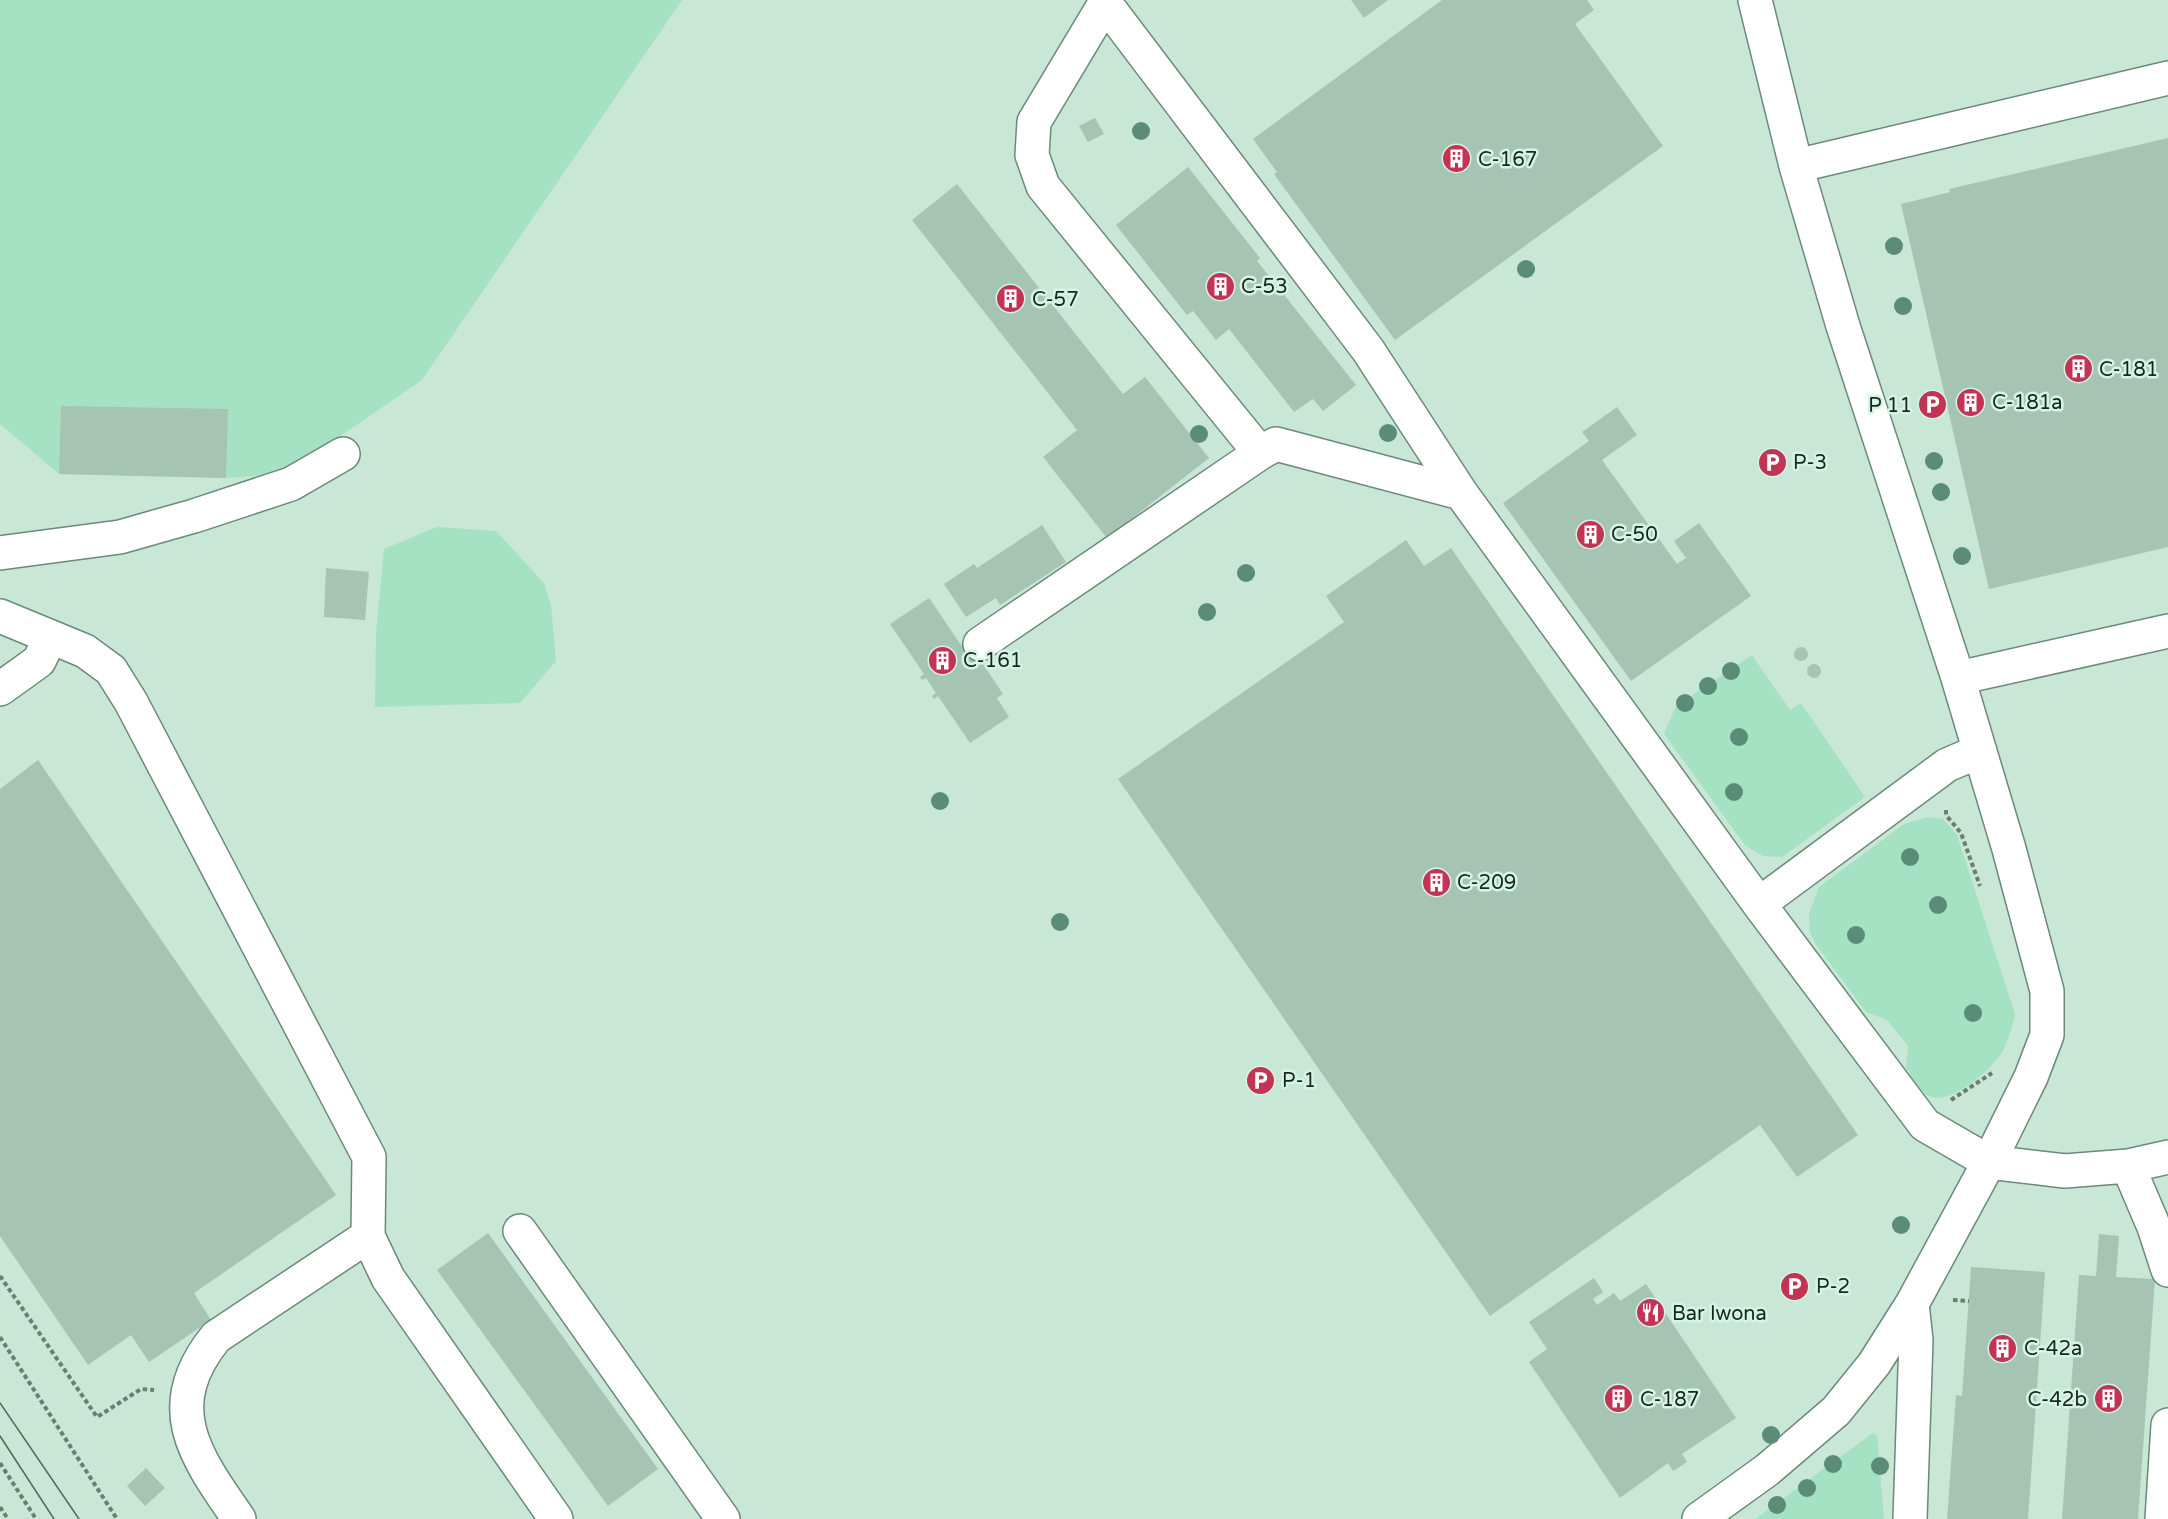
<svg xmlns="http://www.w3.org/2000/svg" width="2168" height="1519" viewBox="0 0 2168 1519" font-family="'Varela Round',sans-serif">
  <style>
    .green { fill: #a5e1c3 }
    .building { fill: #a6c4b4 }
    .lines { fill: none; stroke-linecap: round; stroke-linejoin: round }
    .minor-casing { stroke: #6c897a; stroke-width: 36 }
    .path { stroke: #6a7f74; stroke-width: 4; stroke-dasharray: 4.5 3; stroke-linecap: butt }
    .minor { stroke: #fff; stroke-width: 33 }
    .tram { stroke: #54665d; stroke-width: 1.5 }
    .tree { fill: #5a8c78 }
    .labels { text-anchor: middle; stroke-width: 5; stroke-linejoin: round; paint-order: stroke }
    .poi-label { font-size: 20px; fill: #19251f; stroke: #d5f5e4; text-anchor: start }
  </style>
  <rect width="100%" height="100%" fill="#c8e7d7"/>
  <path class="green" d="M0 0H682L422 380 333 441 324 454 286 474 226 478 59 474 0 424Z
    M437 527 496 531 544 583 551 605 556 661 520 703 375 707 376 633 384 549Z
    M1752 655 1790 710 1801 703 1865 797 1782 857 1763 856 1745 845 1664 734 1676 706Z
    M1928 817 1943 819 1957 835 2015 1014C2012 1028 2008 1042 2001 1054 1991 1070 1950 1106 1929 1096 1920 1092 1912 1076 1906 1068L1908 1046 1887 1020 1866 1012 1815 943 1810 932 1809 914 1819 887 1904 824Z
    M1873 1433 1877 1435 1884 1519H1755Z"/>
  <path class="building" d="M1351 0H1388L1364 18Z
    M1442 0H1587L1594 10 1575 24 1663 146 1395 340 1274 174 1277 172 1253 139Z
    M1095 118 1104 134 1088 142 1079 126Z
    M2168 138V547L1989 589 1901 204 1950 192 1949 189Z
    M1188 167 1260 258 1257 261 1356 385 1323 411 1313 399 1294 412 1229 329 1216 340 1193 311 1187 315 1116 225Z
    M957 184 1123 394 1145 377 1209 458 1107 538 1043 457 1077 430 912 220Z
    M61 406 228 409 226 478 59 474Z
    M1617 407 1637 435 1602 460 1677 564 1686 558 1674 541 1699 523 1751 596 1631 681 1503 503 1589 441 1582 432Z
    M1042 525 1066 562 1000 605 996 598 966 617 944 584 974 564 977 568Z
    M1406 540 1424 566 1451 548 1858 1135 1797 1177 1760 1125 1490 1316 1118 779 1344 622 1326 596Z
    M326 568 369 572 365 620 324 617Z
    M929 598 961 645 967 640 1003 694 997 698 1009 717 970 743 938 696 934 699 932 696 936 693 926 678 922 680 920 677 924 674 890 624Z
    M1794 654a7 7 0 1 1 14 0a7 7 0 1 1-14 0Z
    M1807 671a7 7 0 1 1 14 0a7 7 0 1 1-14 0Z
    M38 760 336 1195 194 1293 211 1320 149 1362 131 1335 88 1365 0 1236V789Z
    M488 1233 658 1469 608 1506 437 1270Z
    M2099 1234 2119 1236 2116 1277 2155 1279 2138 1519H2062L2079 1275 2096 1276Z
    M1971 1267 2045 1272 2028 1519H1947L1956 1395 1962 1396Z
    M1594 1278 1603 1292 1593 1299 1597 1305 1614 1293 1620 1301 1646 1284 1736 1418 1682 1454 1687 1462 1673 1471 1668 1463 1620 1498 1529 1362 1547 1349 1529 1322Z
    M146 1468 165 1488 145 1506 127 1486Z"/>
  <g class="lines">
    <defs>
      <path id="minor" d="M1107 0 1034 122 1032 155 1043 186 1260 453 1276 444 1461 493
        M1105 3 1368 350 1461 493 1759 904
        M1796 166 2168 78
        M0 553 120 537 194 516 291 484 343 454
        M0 616 85 651 111 670 131 702 369 1157 368 1236 216 1337C159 1407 195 1456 239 1519
        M980 644 1260 453
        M1958 678 2168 631
        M0 689 39 661 50 638
        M1980 751 1947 765 1759 904 1925 1125 1989 1162 2065 1171 2128 1166 2168 1157
        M2128 1166 2154 1227 2168 1270
        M520 1231 723 1519
        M368 1236 388 1278 556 1519
        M1699 1519 1767 1470 1836 1411 1874 1364 1912 1304 1989 1162 2031 1077 2047 1035V991L2009 849 1958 678 1843 326 1796 166 1755 0
        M1910 1519 1916 1340 1912 1304
        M2162 1519 2168 1425"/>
    </defs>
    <use href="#minor" class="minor-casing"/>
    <path class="path" d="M1946 810V815L1961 833 1980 886
      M1951 1100 1992 1073
      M0 1276 97 1417 141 1389 154 1390
      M1953 1300 1969 1301
      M0 1337 117 1519
      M0 1463 36 1519
      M0 1507 8 1519"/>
    <use href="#minor" class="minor"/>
    <path class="tram" d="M0 1403 79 1519
      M0 1436 54 1519"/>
  </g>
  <g class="tree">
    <circle cx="1141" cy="131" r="9"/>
    <circle cx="1894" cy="246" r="9"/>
    <circle cx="1526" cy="269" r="9"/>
    <circle cx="1903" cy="306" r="9"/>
    <circle cx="1388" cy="433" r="9"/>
    <circle cx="1199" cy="434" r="9"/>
    <circle cx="1934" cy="461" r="9"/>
    <circle cx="1941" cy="492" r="9"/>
    <circle cx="1962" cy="556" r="9"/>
    <circle cx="1246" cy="573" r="9"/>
    <circle cx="1207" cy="612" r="9"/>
    <circle cx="1731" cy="671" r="9"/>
    <circle cx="1708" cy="686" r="9"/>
    <circle cx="1685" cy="703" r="9"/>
    <circle cx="1739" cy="737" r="9"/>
    <circle cx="1734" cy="792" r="9"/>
    <circle cx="940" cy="801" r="9"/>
    <circle cx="1910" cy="857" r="9"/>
    <circle cx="1938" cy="905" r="9"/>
    <circle cx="1060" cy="922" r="9"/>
    <circle cx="1856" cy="935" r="9"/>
    <circle cx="1973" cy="1013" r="9"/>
    <circle cx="1901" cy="1225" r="9"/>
    <circle cx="1771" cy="1435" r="9"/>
    <circle cx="1833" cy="1464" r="9"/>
    <circle cx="1880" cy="1466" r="9"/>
    <circle cx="1807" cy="1488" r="9"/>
    <circle cx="1777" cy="1505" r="9"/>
  </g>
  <defs>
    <symbol id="building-disc" viewBox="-11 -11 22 22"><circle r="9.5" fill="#c33354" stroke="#d5f5e4"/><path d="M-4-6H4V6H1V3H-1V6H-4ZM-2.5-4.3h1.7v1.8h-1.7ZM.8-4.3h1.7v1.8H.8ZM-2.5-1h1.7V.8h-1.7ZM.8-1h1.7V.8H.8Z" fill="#fff"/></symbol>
    <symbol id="parking-disc" viewBox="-11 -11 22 22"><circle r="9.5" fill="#c33354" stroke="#d5f5e4"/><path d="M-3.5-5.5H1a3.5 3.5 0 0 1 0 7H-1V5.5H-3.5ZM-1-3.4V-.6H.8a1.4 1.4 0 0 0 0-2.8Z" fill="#fff"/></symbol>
    <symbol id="restaurant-disc" viewBox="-11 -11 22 22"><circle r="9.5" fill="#c33354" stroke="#d5f5e4"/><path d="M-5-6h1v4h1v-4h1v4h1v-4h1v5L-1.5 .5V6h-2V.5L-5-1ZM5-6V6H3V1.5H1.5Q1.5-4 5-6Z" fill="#fff"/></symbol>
  </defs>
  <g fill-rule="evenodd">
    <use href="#building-disc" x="1440" y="142" width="33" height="33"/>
    <use href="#building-disc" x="1204" y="270" width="33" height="33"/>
    <use href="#building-disc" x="994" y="282" width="33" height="33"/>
    <use href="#building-disc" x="2062" y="352" width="33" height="33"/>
    <use href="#building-disc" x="1954" y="386" width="33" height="33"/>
    <use href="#parking-disc" x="1916" y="388" width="33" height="33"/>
    <use href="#parking-disc" x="1756" y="446" width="33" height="33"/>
    <use href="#building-disc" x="1574" y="518" width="33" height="33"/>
    <use href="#building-disc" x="926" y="644" width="33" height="33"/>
    <use href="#building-disc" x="1420" y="866" width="33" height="33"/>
    <use href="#parking-disc" x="1244" y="1064" width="33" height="33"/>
    <use href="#parking-disc" x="1778" y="1270" width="33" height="33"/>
    <use href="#restaurant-disc" x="1634" y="1296" width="33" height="33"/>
    <use href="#building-disc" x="1986" y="1332" width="33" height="33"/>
    <use href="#building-disc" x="1602" y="1382" width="33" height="33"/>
    <use href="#building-disc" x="2092" y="1382" width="33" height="33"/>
  </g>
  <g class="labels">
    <g class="poi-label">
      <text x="1478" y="166">C-167</text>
      <text x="1241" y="293">C-53</text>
      <text x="1032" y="306">C-57</text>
      <text x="2099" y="376">C-181</text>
      <text x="1992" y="409">C-181a</text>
      <text x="1912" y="412" text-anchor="end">P 11</text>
      <text x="1793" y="469">P-3</text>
      <text x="1611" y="541">C-50</text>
      <text x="963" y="667">C-161</text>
      <text x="1457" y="889">C-209</text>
      <text x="1282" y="1087">P-1</text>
      <text x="1816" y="1293">P-2</text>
      <text x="1672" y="1320">Bar Iwona</text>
      <text x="2024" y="1355">C-42a</text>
      <text x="1640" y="1406">C-187</text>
      <text x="2087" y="1406" text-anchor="end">C-42b</text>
    </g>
  </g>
</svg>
